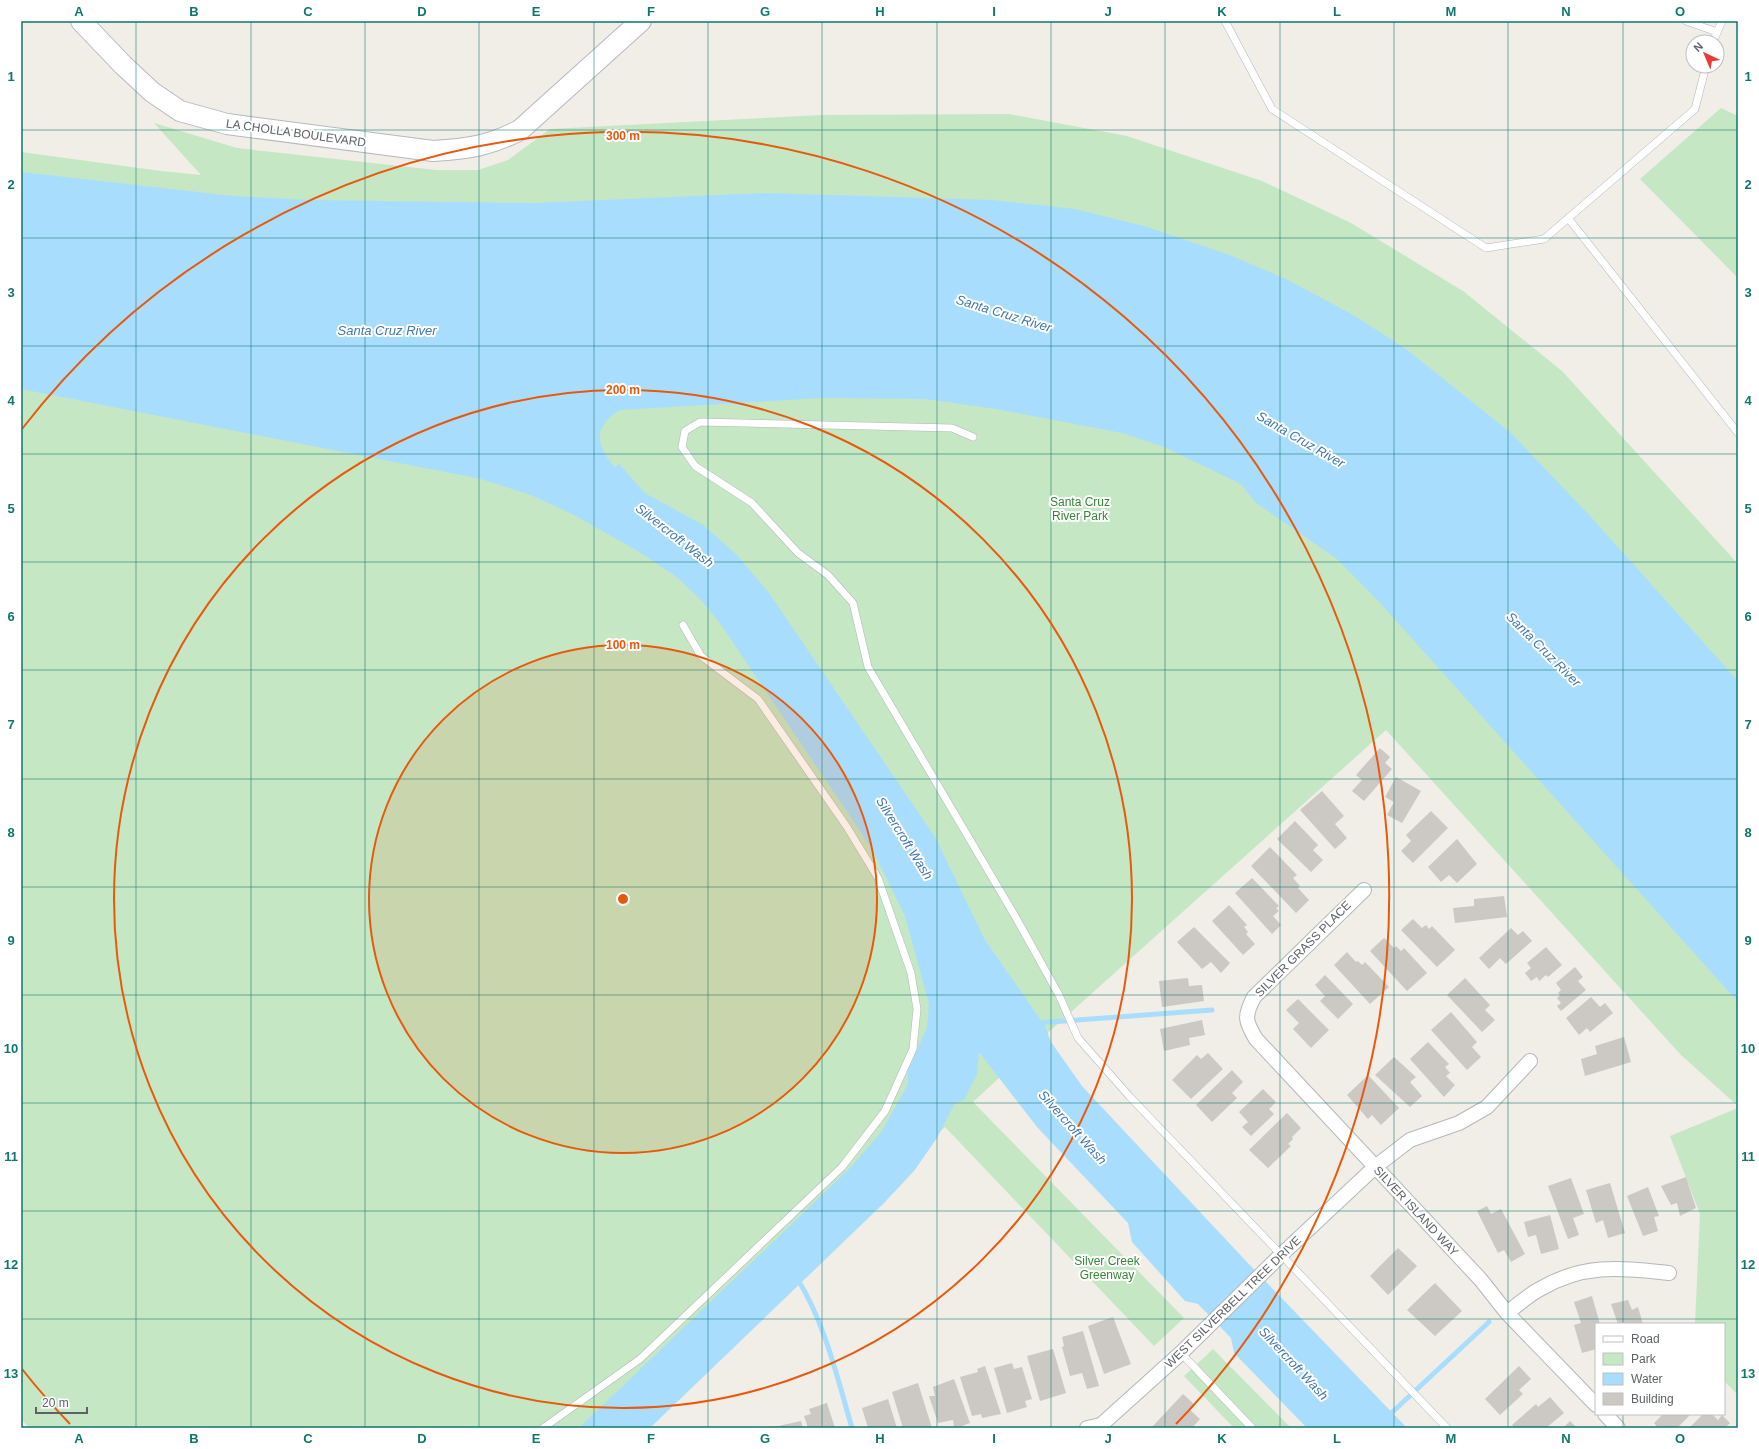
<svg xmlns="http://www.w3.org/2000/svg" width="1759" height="1449" viewBox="0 0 1759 1449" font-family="Helvetica,sans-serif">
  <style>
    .green { fill: #c5e7c4 }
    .water { fill: #a9ddfe }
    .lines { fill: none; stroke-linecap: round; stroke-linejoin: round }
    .stream { stroke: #a9ddfe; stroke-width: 5 }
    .building { fill: #ccc8c4 }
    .lane-casing { stroke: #b4b7bb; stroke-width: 8 }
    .street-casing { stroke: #b4b7bb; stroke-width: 16 }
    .secondary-casing { stroke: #b5b9be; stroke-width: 22 }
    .lane { stroke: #fff; stroke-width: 7 }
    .street { stroke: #fff; stroke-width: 14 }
    .secondary { stroke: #fff; stroke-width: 20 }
    .grid { fill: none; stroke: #0f766e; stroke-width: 1; stroke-opacity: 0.55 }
    .ring { fill: none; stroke: #e8590c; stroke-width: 2 }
    .labels { text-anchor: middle; stroke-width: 4; stroke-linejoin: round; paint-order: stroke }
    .street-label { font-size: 12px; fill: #5e6267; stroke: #fff }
    .park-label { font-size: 12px; fill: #368636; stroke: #fff }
    .water-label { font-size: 13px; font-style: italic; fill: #4178a8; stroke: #fff }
    .centre { fill: #e8590c; stroke: #fff; stroke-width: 2 }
    .ring-label { font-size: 12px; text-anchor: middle; font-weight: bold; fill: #e8590c; stroke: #fff; stroke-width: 4; stroke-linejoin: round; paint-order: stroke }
    .neatline { fill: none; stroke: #0f766e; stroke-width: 1.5 }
    .grid-label { font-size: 13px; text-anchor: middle; font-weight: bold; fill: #0f766e }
  </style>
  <rect width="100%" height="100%" fill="#f0eee7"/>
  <path class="green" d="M1721 108 1738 116V278L1640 179Z
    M1009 114 1127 136 1262 181 1351 223 1463 291 1562 371 1738 564V1106L1681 1055 1386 730 1052 1029 973 1102 1184 1318 1154 1346 945 1127 621 1428H29L21 1419V152L161 171 201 175 154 123 237 148 436 170H478L508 160 550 129 822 115Z
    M1738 1108V1395L1724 1381V1324H1695L1700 1214 1670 1136Z
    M1213 1349 1291 1428H1234L1184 1376Z"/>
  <path class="water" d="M21 172 233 196 309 200 534 203 766 193 993 200 1075 209 1144 226 1227 254 1286 279 1355 316 1406 349 1511 433 1591 517 1738 681V1002L1381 604 1337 559 1255 502 1241 484 1164 447 1122 433 996 409 925 399 821 398 620 410C593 426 595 445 615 467L619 464 645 493 703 525 736 554 769 593 935 837 985 940 1045 1026 1051 1042 1082 1086 1245 1260 1407 1428H1307L1234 1353 1231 1338 1198 1304 1185 1301 1132 1242 1128 1223 1037 1127 979 1052 977 1074 964 1100 955 1103 937 1138 914 1171 884 1203 650 1428H579L851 1167 882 1131 908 1084V1070L927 1028 929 1004 905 916 872 849 722 626 702 601 678 578 636 550 574 515 531 495 481 479 21 389Z"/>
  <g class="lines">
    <path class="stream" d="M1037 1023 1212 1010
      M797 1278C825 1323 837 1377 852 1428
      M1387 1417 1489 1322"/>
  </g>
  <path class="building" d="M1380 748 1390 757 1385 763 1392 769 1364 801 1352 791 1362 780 1356 775Z
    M1396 777 1421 791 1402 823 1387 815 1394 802 1385 797Z
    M1322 791 1344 816 1335 824 1347 838 1335 849 1300 810Z
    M1431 811 1448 828 1413 863 1401 851 1411 841 1406 835Z
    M1295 821 1318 845 1313 850 1323 860 1311 872 1277 839Z
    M1457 839 1477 864 1457 883 1449 875 1441 882 1428 867Z
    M1270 847 1297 875 1293 878 1300 886 1298 888 1309 900 1296 913 1251 866Z
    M1252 878 1279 906 1276 908 1279 911 1273 916 1281 925 1272 934 1235 893Z
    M1504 896 1507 917 1455 923 1453 908 1474 906V899Z
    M1229 905 1247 925 1244 927 1248 932 1246 934 1255 944 1243 955 1212 921Z
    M1413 919 1422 928 1426 925 1429 929 1432 926 1455 950 1437 967 1401 930Z
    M1194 927 1230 963 1221 973 1211 962 1202 969 1177 942Z
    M1511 928 1518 935 1523 931 1532 941 1506 964 1500 958 1489 969 1479 958Z
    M1384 938 1394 948 1396 946 1401 951 1404 948 1427 973 1407 991 1370 951Z
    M1546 947 1562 965 1548 977 1546 975 1539 981 1537 977 1531 981 1525 973 1531 968 1527 963Z
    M1347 952 1356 962 1358 961 1362 965 1365 962 1389 987 1370 1004 1334 965Z
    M1575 967 1583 977 1578 981 1586 990 1561 1011 1557 1006 1561 1003 1557 998 1560 995 1558 993 1561 990 1556 983Z
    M1325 975 1353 1004 1338 1019 1320 1001 1325 996 1315 985Z
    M1188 978 1189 986 1202 985 1204 1001 1162 1007 1159 981Z
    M1465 978 1490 1005 1485 1010 1495 1020 1482 1032 1447 995Z
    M1591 997 1600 1007 1605 1003 1613 1013 1590 1032 1587 1028 1579 1035 1566 1018Z
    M1298 999 1329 1030 1311 1048 1293 1029 1299 1023 1286 1010Z
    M1451 1012 1477 1042 1472 1047 1481 1057 1467 1070 1431 1030Z
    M1202 1020 1205 1035 1189 1038 1190 1045 1164 1051 1160 1029Z
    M1624 1037 1631 1062 1585 1076 1581 1059 1597 1054 1595 1046Z
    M1428 1042 1449 1064 1445 1067 1450 1073 1446 1076 1455 1085 1444 1097 1410 1059Z
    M1208 1053 1223 1069 1191 1099 1172 1080 1197 1055 1201 1059Z
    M1394 1057 1416 1077 1410 1082 1422 1096 1410 1107 1375 1075Z
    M1232 1070 1243 1082 1232 1093 1237 1098 1212 1122 1196 1105Z
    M1368 1075 1399 1108 1381 1125 1372 1115 1368 1119 1347 1095Z
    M1263 1089 1276 1102 1269 1109 1274 1114 1251 1136 1242 1127 1248 1122 1239 1112Z
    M1287 1113 1301 1128 1292 1137 1293 1139 1288 1144 1291 1146 1268 1168 1249 1150Z
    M1686 1177 1696 1208 1680 1216 1677 1203 1671 1205 1661 1186Z
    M1571 1178 1584 1214 1573 1218 1579 1235 1568 1239 1548 1186Z
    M1610 1183 1625 1233 1608 1238 1603 1220 1596 1223 1586 1190Z
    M1648 1187 1659 1216 1654 1217 1658 1231 1643 1236 1627 1196Z
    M1487 1206 1491 1214 1501 1209 1525 1254 1511 1262 1504 1250 1498 1253 1477 1211Z
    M1550 1215 1559 1249 1541 1254 1536 1235 1528 1237 1524 1222Z
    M1398 1248 1417 1266 1388 1295 1370 1276Z
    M1435 1283 1462 1311 1435 1336 1407 1310Z
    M1592 1296 1600 1324H1596V1349L1582 1353 1574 1325 1581 1323 1574 1302Z
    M1628 1300 1632 1310 1638 1307 1643 1324H1618L1611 1304Z
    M1113 1317 1131 1364 1104 1374 1088 1326Z
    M1083 1331 1099 1386 1087 1389 1082 1373 1070 1376 1062 1347 1064 1346 1062 1337Z
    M1053 1349 1066 1393 1040 1401 1027 1356Z
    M1012 1363 1014 1369 1022 1367 1032 1399 1025 1401 1027 1407 1007 1413 994 1368Z
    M985 1366 1001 1414 982 1418 981 1414 972 1416 960 1377 978 1372 977 1369Z
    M1519 1366 1531 1379 1519 1390 1523 1394 1500 1415 1485 1399Z
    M954 1379 970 1423 957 1428H954L953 1420 938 1423 929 1396H935L933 1387Z
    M918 1383 932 1428H903L892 1392Z
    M1183 1394 1195 1405 1190 1410 1200 1419 1192 1428H1151Z
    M1550 1397 1564 1413 1546 1428H1515L1512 1425 1536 1404 1538 1407Z
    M888 1399 897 1428H868L862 1408Z
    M827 1403 835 1428H808L804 1416 811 1414 809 1409Z
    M1663 1414H1691L1677 1428H1658L1654 1423Z
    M1703 1414H1712L1718 1420 1722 1415 1730 1423 1725 1428H1689Z
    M801 1421 803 1428H774V1427Z
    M1570 1421 1577 1428H1563Z"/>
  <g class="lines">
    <defs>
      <path id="lane" d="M1225 21 1272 109 1486 248 1544 239 1695 109 1706 66
        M1686 21 1717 32
        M1713 42 1722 21
        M1568 218 1738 433
        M973 437 952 428 700 422 685 431 682 447 695 466 752 503 798 553 828 575 853 603 868 667 1015 916 1059 995 1078 1038 1130 1097 1447 1428
        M1181 1353 1252 1428
        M543 1428 640 1359 842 1167 885 1111 913 1049 917 1009 911 973 878 878 847 827 758 699 701 656 683 625"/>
      <path id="street" d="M1364 890 1254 997C1244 1016 1245 1021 1256 1039L1481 1280 1507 1313 1596 1405
        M1507 1313C1518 1305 1528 1295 1540 1289 1584 1263 1621 1268 1669 1273
        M1605 1414 1618 1428
        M1087 1428 1101 1425 1181 1353 1281 1255 1375 1167 1410 1140 1459 1123 1487 1107 1530 1061"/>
      <path id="secondary" d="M81 21 123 65 152 92 180 111 227 124 433 151C468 149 489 146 520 130L641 21"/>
    </defs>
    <use href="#lane" class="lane-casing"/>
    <use href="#street" class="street-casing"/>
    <use href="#secondary" class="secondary-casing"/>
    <use href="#lane" class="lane"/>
    <use href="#street" class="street"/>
    <use href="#secondary" class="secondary"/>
  </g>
  <path class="grid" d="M136 21V1428M251 21V1428M365 21V1428M479 21V1428M594 21V1428M708 21V1428M822 21V1428M937 21V1428M1051 21V1428M1165 21V1428M1280 21V1428M1394 21V1428M1508 21V1428M1623 21V1324M21 130H1738M21 238H1738M21 346H1738M21 454H1738M21 562H1738M21 670H1738M21 779H1738M21 887H1738M21 995H1738M21 1103H1738M21 1211H1738M21 1319H1738M1623 1414V1428"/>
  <circle cx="623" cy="899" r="254" fill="#e8590c" fill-opacity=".12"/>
  <g class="ring">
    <circle cx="623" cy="899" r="254"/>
    <circle cx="623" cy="899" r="509"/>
    <path d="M70 1424A763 763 0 0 1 22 1369M22 429A763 763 0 1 1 1176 1424"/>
  </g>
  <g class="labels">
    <g class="street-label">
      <text transform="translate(296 133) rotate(8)" y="4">LA CHOLLA BOULEVARD</text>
      <text transform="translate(1303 949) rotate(-45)" y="4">SILVER GRASS PLACE</text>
      <text transform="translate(1416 1211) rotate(47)" y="4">SILVER ISLAND WAY</text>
      <text transform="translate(1233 1302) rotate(-44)" y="4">WEST SILVERBELL TREE DRIVE</text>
    </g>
    <g class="park-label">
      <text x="1080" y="506">Santa Cruz<tspan x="1080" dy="14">River Park</tspan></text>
      <text x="1107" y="1265">Silver Creek<tspan x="1107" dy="14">Greenway</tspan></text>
    </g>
    <g class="water-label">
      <text transform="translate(1004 313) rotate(17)" y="5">Santa Cruz River</text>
      <text x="387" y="335">Santa Cruz River</text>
      <text transform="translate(1301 439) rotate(30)" y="5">Santa Cruz River</text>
      <text transform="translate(675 535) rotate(38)" y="5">Silvercroft Wash</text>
      <text transform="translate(1544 649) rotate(45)" y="5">Santa Cruz River</text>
      <text transform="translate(905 838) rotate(58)" y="5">Silvercroft Wash</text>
      <text transform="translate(1073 1127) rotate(48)" y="5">Silvercroft Wash</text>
      <text transform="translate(1294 1363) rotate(47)" y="5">Silvercroft Wash</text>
    </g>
  </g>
  <circle cx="623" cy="899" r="6" class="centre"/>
  <g class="ring-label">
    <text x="623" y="140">300 m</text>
    <text x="623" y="394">200 m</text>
    <text x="623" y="649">100 m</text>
  </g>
  <rect width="1759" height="1449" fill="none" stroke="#ffffff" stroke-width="44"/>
  <rect x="1595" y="1323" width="130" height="92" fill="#ffffff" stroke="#bfc0c2"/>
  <rect x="1603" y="1336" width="20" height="6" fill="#ffffff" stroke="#bfc0c2"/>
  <text x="1631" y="1343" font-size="12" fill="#5e6267">Road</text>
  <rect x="1603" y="1353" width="20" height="12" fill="#c5e7c4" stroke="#bfc0c2"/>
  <text x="1631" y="1363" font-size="12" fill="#5e6267">Park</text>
  <rect x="1603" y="1373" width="20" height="12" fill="#a9ddfe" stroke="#bfc0c2"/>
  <text x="1631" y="1383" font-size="12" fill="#5e6267">Water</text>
  <rect x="1603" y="1393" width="20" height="12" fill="#ccc8c4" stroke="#bfc0c2"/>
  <text x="1631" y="1403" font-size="12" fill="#5e6267">Building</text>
  <g transform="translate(1705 54) rotate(316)"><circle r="19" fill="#ffffff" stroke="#bfc0c2"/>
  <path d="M0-3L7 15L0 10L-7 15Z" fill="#e83b35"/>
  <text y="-6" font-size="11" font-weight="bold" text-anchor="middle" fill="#5e6267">N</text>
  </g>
  <path d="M36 1407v6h51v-6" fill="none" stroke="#5e6267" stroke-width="2"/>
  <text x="42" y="1407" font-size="12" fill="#5e6267" stroke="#ffffff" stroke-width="3" paint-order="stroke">20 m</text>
  <rect x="22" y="22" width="1715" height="1405" class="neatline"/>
  <g class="grid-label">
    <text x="79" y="16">A</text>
    <text x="194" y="16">B</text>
    <text x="308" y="16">C</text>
    <text x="422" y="16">D</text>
    <text x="536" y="16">E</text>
    <text x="651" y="16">F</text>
    <text x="765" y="16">G</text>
    <text x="880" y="16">H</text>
    <text x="994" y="16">I</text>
    <text x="1108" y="16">J</text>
    <text x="1222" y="16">K</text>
    <text x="1337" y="16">L</text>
    <text x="1451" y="16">M</text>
    <text x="1566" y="16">N</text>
    <text x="1680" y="16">O</text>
    <text x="11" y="81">1</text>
    <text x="1748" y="81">1</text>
    <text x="11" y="189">2</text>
    <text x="1748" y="189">2</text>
    <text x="11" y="297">3</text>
    <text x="1748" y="297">3</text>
    <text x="11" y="405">4</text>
    <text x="1748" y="405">4</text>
    <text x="11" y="513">5</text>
    <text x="1748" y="513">5</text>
    <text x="11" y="621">6</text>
    <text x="1748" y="621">6</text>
    <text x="11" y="729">7</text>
    <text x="1748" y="729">7</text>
    <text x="11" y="837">8</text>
    <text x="1748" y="837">8</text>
    <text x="11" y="945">9</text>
    <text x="1748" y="945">9</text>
    <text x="11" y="1053">10</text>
    <text x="1748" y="1053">10</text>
    <text x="11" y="1161">11</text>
    <text x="1748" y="1161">11</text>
    <text x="11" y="1269">12</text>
    <text x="1748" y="1269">12</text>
    <text x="11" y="1378">13</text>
    <text x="1748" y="1378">13</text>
    <text x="79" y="1443">A</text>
    <text x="194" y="1443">B</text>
    <text x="308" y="1443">C</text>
    <text x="422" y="1443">D</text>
    <text x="536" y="1443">E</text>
    <text x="651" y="1443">F</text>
    <text x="765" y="1443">G</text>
    <text x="880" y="1443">H</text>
    <text x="994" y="1443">I</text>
    <text x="1108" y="1443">J</text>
    <text x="1222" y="1443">K</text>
    <text x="1337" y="1443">L</text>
    <text x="1451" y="1443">M</text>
    <text x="1566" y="1443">N</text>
    <text x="1680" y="1443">O</text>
  </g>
</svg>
